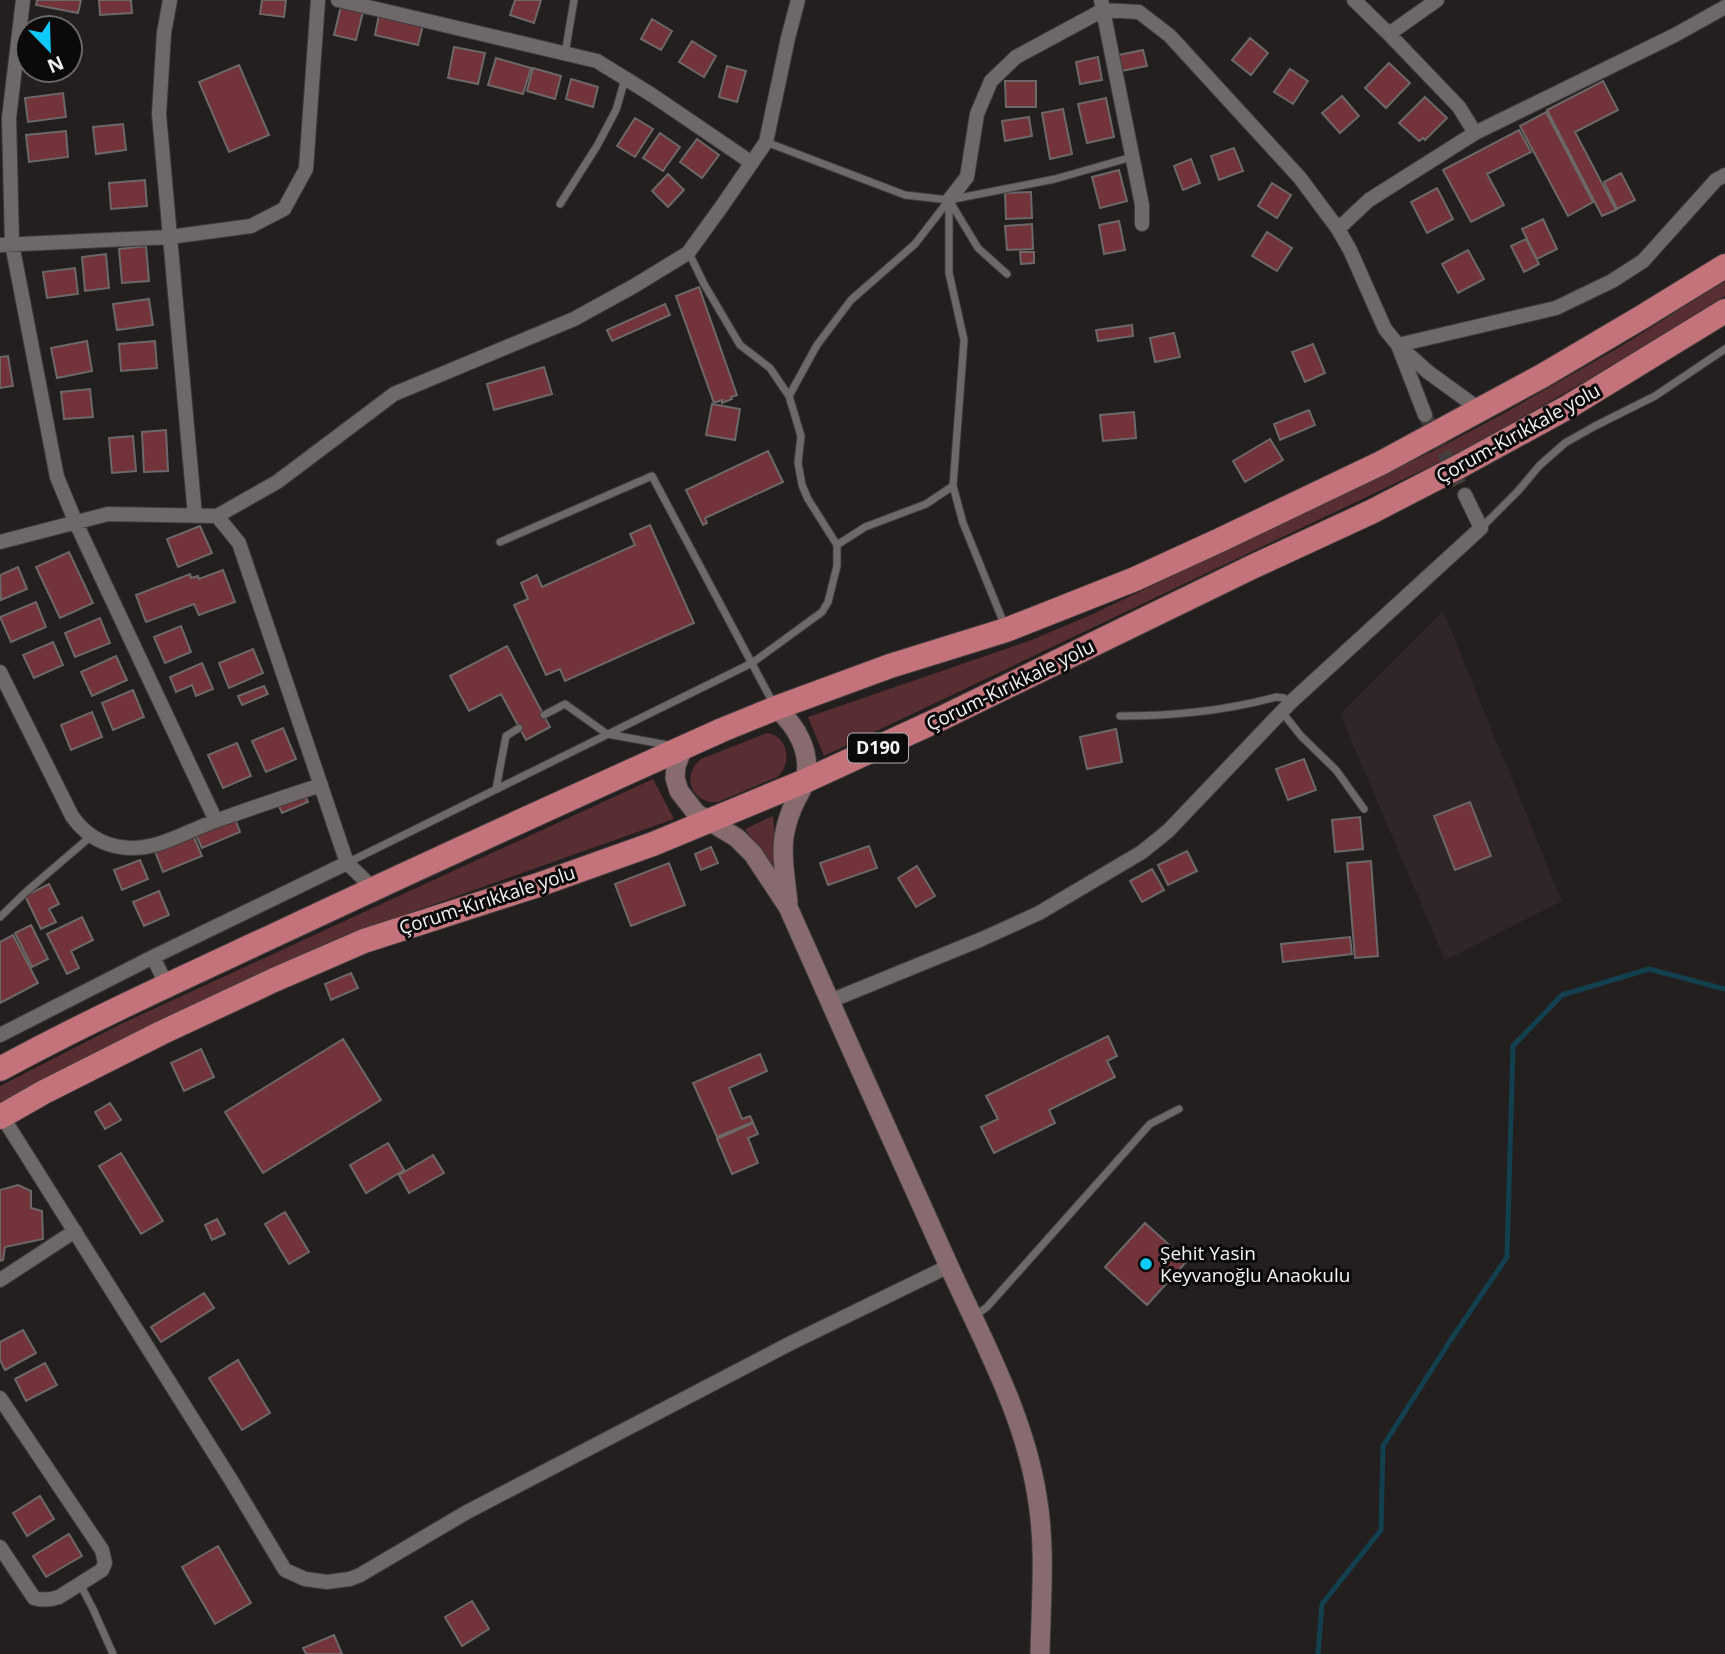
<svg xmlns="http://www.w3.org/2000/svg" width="1725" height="1654" viewBox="0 0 1725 1654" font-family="'Open Sans',sans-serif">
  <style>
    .built { fill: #312627 }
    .green { fill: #582e33 }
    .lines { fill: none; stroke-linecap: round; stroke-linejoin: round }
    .stream { stroke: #13404e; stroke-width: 5 }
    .building { fill: #72333b; stroke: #6d6868; stroke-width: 2 }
    .street-tunnel { stroke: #433f3f; stroke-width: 14; stroke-dasharray: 14 7; stroke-linecap: butt }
    .lane-casing { stroke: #3f3c3d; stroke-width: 9 }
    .street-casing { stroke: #3f3c3d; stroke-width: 16 }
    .secondary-casing { stroke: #3f3c3d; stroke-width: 21 }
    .highway-casing { stroke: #3f3c3d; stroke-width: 26 }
    .lane { stroke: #6e6869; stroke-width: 7 }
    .street { stroke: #6e6869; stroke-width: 14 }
    .secondary { stroke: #886b6e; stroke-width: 19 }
    .highway { stroke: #c4737b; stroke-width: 24 }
    .poi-dot { fill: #0ecafa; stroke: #0b0909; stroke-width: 2.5 }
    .labels { text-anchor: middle; stroke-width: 6; stroke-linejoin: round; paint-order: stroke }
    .shield { fill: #0b0909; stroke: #b0adae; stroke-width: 2 }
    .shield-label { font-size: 18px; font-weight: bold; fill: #f6f3f4 }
    .street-label { font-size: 19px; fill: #f6f3f4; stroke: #0b0909 }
    .poi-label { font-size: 19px; fill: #f6f3f4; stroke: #0b0909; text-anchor: start }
  </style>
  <rect width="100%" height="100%" fill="#231f1f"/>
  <path class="built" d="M1443 611 1562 901 1445 960 1340 714Z"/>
  <path class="green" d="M1725 281V296C1633 354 1540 409 1444 460L824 756 808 717 1029 641 1093 614 1439 448 1501 415 1620 347Z
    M767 733C788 735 793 765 777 777L718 802C692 804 680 776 701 759Z
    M653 779 674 819 350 934 228 989 93 1054 0 1102V1086L121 1024Z
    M773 816 779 881 745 829Z"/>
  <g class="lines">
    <path class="stream" d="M1318 1654 1322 1604 1381 1530 1383 1446 1450 1341 1507 1257 1513 1046 1562 995 1649 969 1725 989"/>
  </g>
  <path class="building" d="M37 0H81L78 13 36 5Z
    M99 0H131L132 13 100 15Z
    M262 0H286L284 17 260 14Z
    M515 0H541L534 23 510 15Z
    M341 6 363 12 356 40 334 35Z
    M379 15 423 25 418 45 375 35Z
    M652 19 672 31 661 50 641 39Z
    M1250 38 1268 53 1251 75 1232 60Z
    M692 41 716 56 704 77 679 62Z
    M454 47 485 53 478 84 448 78Z
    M1143 50 1147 66 1121 71 1118 55Z
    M1098 57 1102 80 1080 84 1076 62Z
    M496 58 531 68 523 94 488 85Z
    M1389 63 1410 83 1386 108 1365 88Z
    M239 65 269 135 229 152 199 82Z
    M727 66 746 71 737 102 719 97Z
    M533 68 561 76 555 99 527 91Z
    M1290 69 1308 81 1293 104 1274 92Z
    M571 79 598 87 593 107 566 99Z
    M1005 81H1036V107H1006Z
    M1603 81 1618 110 1575 132 1616 210 1602 216 1547 110Z
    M63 93 66 117 28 122 25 98Z
    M1342 96 1359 116 1340 133 1322 113Z
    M1425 97 1447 118 1425 140 1423 138 1419 141 1399 123Z
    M1106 98 1114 137 1087 143 1078 104Z
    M1063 109 1072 154 1050 159 1042 113Z
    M1546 112 1593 202 1568 216 1520 126Z
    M1029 117 1032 136 1005 141 1002 121Z
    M635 118 653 129 635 157 617 146Z
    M123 124 126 150 96 154 93 127Z
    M1519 130 1531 152 1487 174 1504 205 1471 222 1443 170Z
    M66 131 68 157 29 162 26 135Z
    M660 133 680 147 663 171 643 158Z
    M697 139 719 155 702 178 680 162Z
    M1234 148 1243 171 1219 180 1211 156Z
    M1191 159 1200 183 1183 190 1174 166Z
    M1119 170 1127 201 1100 208 1092 177Z
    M1621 173 1635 200 1617 209 1604 182Z
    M668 174 684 190 668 207 652 191Z
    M145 180 147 206 111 209 109 183Z
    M1272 183 1291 195 1277 218 1258 206Z
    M1437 188 1453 219 1427 233 1411 202Z
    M1031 192 1032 218 1006 219 1005 193Z
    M1543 219 1557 249 1537 259 1522 229Z
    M1119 221 1125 250 1104 254 1099 225Z
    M1032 224 1033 249 1007 250 1005 226Z
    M1267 232 1292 248 1277 271 1252 256Z
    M1526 239 1539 264 1524 272 1511 246Z
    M146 246 149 281 122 283 119 249Z
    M1468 250 1484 279 1458 293 1442 264Z
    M1020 252H1034V263L1021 264Z
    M106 254 109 288 85 291 82 257Z
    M75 268 78 294 47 298 43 272Z
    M699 287 737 395 731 397 732 399 722 403V400L714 403 676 296Z
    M149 299 153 325 117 330 113 304Z
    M665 304 670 315 612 341 607 330Z
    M1132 325 1133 336 1098 341 1096 330Z
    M1174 333 1180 357 1155 362 1150 338Z
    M87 341 92 371 57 378 51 348Z
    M155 341 157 368 121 371 119 344Z
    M1313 344 1325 373 1305 382 1292 352Z
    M8 356 13 386 0 388V357Z
    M544 367 552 394 494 410 487 384Z
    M90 389 93 417 64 419 61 392Z
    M712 404 740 409 735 440 706 435Z
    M1309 410 1315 425 1280 440 1274 424Z
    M1134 412 1136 438 1103 441 1100 415Z
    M166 430 168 471 144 472 142 432Z
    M133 436 136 471 112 473 109 438Z
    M1270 439 1283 460 1245 482 1233 461Z
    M768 451 783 482 705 518 707 523 703 525 686 490Z
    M650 525 694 623 565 681 560 669 546 675 514 605 528 599 521 583 537 575 542 587 635 545 630 534Z
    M200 526 212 553 178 567 167 539Z
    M69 552 93 603 60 618 36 567Z
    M18 567 27 589 1 600 0 575Z
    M223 570 235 602 199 615 194 604 146 622 136 595 190 574 191 578 198 576 199 579Z
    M36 602 46 627 11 642 0 617Z
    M100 618 110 643 75 657 65 633Z
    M181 626 191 652 165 663 154 637Z
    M53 642 63 665 34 678 23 655Z
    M507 646 550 727 526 740 501 694 469 711 450 676Z
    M253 649 263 673 229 688 219 663Z
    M116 656 127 680 92 696 81 672Z
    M202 663 213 689 196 696 192 685 176 692 170 677Z
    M264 686 268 694 242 705 238 696Z
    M133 690 144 717 113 730 102 703Z
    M92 712 102 737 71 750 61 725Z
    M283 728 296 759 266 772 252 741Z
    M1116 729 1122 762 1087 769 1080 737Z
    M237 743 251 776 223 788 208 755Z
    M1304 759 1316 790 1288 800 1276 769Z
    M304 793 308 802 282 813 278 804Z
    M1470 802 1491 856 1455 870 1434 816Z
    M234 816 240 832 202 848 195 833Z
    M1360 817 1363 849 1335 852 1332 820Z
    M192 833 202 856 163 872 154 849Z
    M869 846 877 868 828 885 820 863Z
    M711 847 718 863 701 870 695 854Z
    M1187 851 1197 871 1168 885 1158 865Z
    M140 860 148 879 122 890 114 870Z
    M1371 861 1378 956 1355 958 1347 863Z
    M669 863 685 905 631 926 615 884Z
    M917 866 935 896 916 907 898 878Z
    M1152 869 1164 890 1142 902 1130 881Z
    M49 884 59 904 49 909 56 922 41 929 25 896Z
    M159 891 169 915 144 926 133 902Z
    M82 917 93 940 71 951 79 968 67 974 47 934Z
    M31 925 48 959 32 967 15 933Z
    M13 935 38 983 0 1003V942Z
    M1350 937 1352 954 1283 962 1281 944Z
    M351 973 358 988 331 1000 325 984Z
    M1108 1036 1117 1056 1107 1061 1115 1077 1049 1110 1055 1123 994 1153 981 1127 998 1119 986 1096Z
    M343 1039 381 1100 263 1173 225 1112Z
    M201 1049 214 1077 184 1091 171 1063Z
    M760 1054 767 1071 729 1088 742 1119 750 1116 753 1122 717 1137 693 1083Z
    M110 1103 121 1120 105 1129 95 1112Z
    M753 1123 758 1134 748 1138 758 1163 732 1174 717 1139Z
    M388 1143 404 1170 366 1193 350 1165Z
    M121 1153 163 1221 141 1234 99 1166Z
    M433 1155 444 1173 409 1193 399 1175Z
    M18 1185 31 1191V1208L42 1211 43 1239 5 1247 3 1260 0 1261V1190Z
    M285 1212 309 1252 289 1264 265 1224Z
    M217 1219 225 1234 212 1240 205 1225Z
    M1145 1223 1187 1261 1147 1305 1105 1267Z
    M204 1293 214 1308 161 1342 151 1327Z
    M23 1330 36 1353 5 1370 0 1360V1342Z
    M238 1360 270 1413 242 1430 209 1378Z
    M45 1363 57 1385 26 1401 15 1379Z
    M40 1496 54 1519 27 1536 13 1513Z
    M69 1534 82 1556 46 1577 33 1556Z
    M218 1546 251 1603 215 1624 182 1567Z
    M472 1601 489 1629 462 1646 445 1617Z
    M334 1635 342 1654H306L303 1648Z"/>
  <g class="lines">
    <path class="street-tunnel" d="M1425 415 1465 495"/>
    <defs>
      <path id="lane" d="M565 54 574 0
        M766 142 905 195 949 200 978 248 1007 274
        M560 204 597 146 616 110 625 79
        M689 253 704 284 740 345 770 368 789 396
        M953 486 963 523 1005 626
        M1481 528 1518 491 1540 465 1565 443 1595 426 1655 396 1725 349
        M500 542 652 476 773 703
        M837 545 865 527 926 504 953 486 964 340 949 273V201
        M1282 712 1301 736 1336 770 1364 809
        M544 715 565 704 607 734 668 745
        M1120 716C1173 716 1224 711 1276 697L1284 698 1291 702
        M496 789 506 736 519 728
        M347 863 752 663 822 612 828 602 837 566V545L808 499 802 485 798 463 801 436 789 396 817 345 851 300 915 244 949 200 1055 179 1132 157
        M0 917 27 891 90 837
        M975 1316 987 1307 1150 1124 1179 1109
        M80 1584 93 1609 113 1654"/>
      <path id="street" d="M23 0 9 118 12 244 57 477 76 523 216 821
        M170 0 164 33 159 114 195 516
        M338 0 597 61 652 95 752 163
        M1101 0 1142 205V224
        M1354 0 1389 34 1459 107 1475 133
        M1389 34 1437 0
        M949 200 967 177 977 114 991 81 1016 57 1103 10 1139 12 1170 36 1300 178 1338 229 1350 250 1385 329 1398 345 1428 372 1479 409
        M1338 229 1369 200 1475 133 1675 35 1725 7
        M0 245 170 237 251 226 284 209 306 169 318 0
        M1425 415 1398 345 1556 308 1612 281 1643 261 1716 180 1725 175
        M217 516 277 482 394 394 574 319 634 286 688 253 722 206 766 142 788 38 798 0
        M0 542 108 514 217 516 239 543 347 863 374 889
        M0 672 72 816C92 845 124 854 158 844 178 838 198 827 218 820 252 808 287 796 321 785
        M153 957 167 986
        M830 1001 982 939 1039 913 1142 852 1168 831 1291 702 1481 528 1465 495
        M0 1035 153 957 347 863
        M2 1116 231 1480 285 1570 305 1579 327 1582 350 1579 360 1575 467 1512 791 1343 949 1266
        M0 1280 75 1231
        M0 1398 102 1550 105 1563 102 1570 59 1597C50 1600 43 1601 34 1598L0 1547"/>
      <path id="secondary" d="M776 708C796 725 812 752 805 780 804 787 799 794 796 800 790 812 786 824 784 837 781 858 786 881 788 902
        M683 748 676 766 675 778 679 791 696 813 737 838 753 854 788 907C841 1026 894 1146 948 1264 982 1339 1024 1414 1037 1496 1046 1548 1041 1601 1040 1654"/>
      <path id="highway" d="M0 1069C90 1020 183 978 275 935 424 865 573 797 722 730L776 708 890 666 1006 630 1135 579 1220 540 1381 463 1542 376 1642 317 1725 266
        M0 1117 44 1092 161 1033 274 980 364 941 538 885 653 844 805 781 942 718 1250 568 1371 512 1460 466 1568 407 1725 311"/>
    </defs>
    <use href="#lane" class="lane-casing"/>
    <use href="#street" class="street-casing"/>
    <use href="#secondary" class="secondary-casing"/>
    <use href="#highway" class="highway-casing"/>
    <use href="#lane" class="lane"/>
    <use href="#street" class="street"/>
    <use href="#secondary" class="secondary"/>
    <use href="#highway" class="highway"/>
  </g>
  <circle class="poi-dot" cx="1146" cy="1264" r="7"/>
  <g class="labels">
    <rect class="shield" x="848" y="733.5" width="60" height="29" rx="5"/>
    <g class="shield-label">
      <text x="878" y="754">D190</text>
    </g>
    <g class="street-label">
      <text transform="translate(1518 433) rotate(-29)" y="7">Çorum-Kırıkkale yolu</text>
      <text transform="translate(1010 685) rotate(-26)" y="7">Çorum-Kırıkkale yolu</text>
      <text transform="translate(487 900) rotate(-18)" y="7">Çorum-Kırıkkale yolu</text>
    </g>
    <g class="poi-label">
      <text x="1160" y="1260">Şehit Yasin<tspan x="1160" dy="22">Keyvanoğlu Anaokulu</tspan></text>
    </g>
  </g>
  <g transform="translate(49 49) rotate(157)"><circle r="33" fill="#0b0909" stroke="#696767" stroke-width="2"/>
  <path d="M0-5L12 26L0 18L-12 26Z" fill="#0ecafa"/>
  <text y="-10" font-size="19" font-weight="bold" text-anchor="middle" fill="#f6f3f4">N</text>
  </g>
</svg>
